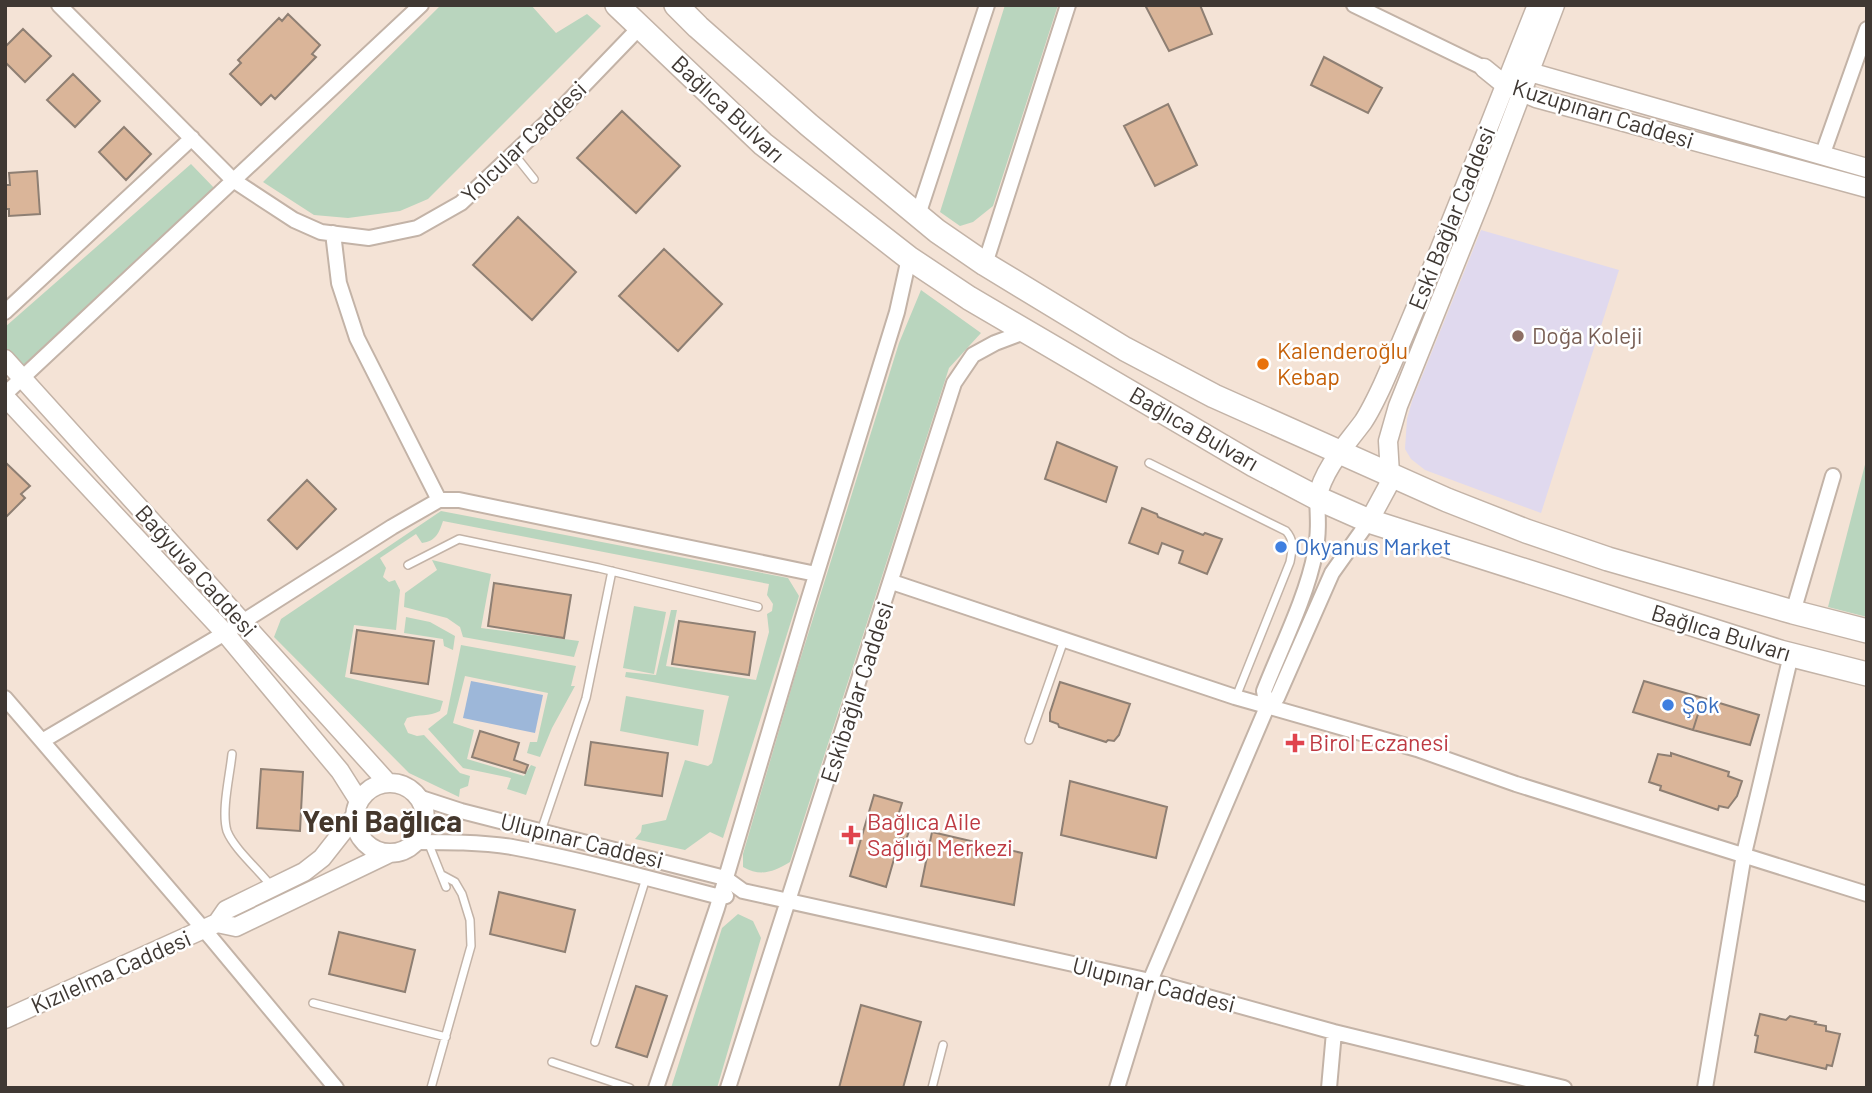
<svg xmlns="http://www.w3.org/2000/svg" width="1872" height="1093" viewBox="0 0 1872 1093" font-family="Barlow,sans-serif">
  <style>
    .education { fill: #e0d9ee }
    .green { fill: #b9d5be }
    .water { fill: #9db7d9 }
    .building { fill: #dab599; stroke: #8e7f73; stroke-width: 2 }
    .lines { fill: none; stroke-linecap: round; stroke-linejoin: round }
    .service-casing { stroke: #c3b3a7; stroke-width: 10 }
    .minor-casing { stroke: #c3b3a7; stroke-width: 18 }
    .tertiary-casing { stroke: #c3b3a7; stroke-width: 21 }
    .primary-casing { stroke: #c3b3a7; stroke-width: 26 }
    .service { stroke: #fff; stroke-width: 7 }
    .minor { stroke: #fff; stroke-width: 14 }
    .tertiary { stroke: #fff; stroke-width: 18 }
    .primary { stroke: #fff; stroke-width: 23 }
    .education-dot { fill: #8d6e63; stroke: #fff; stroke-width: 2.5 }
    .food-dot { fill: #e8710a; stroke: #fff; stroke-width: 2.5 }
    .shop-dot { fill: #3f7fe0; stroke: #fff; stroke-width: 2.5 }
    .health-dot { fill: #e0444e; stroke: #fff; stroke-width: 2.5 }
    .labels { text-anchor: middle; stroke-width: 5; stroke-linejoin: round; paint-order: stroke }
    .street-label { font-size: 23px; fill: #3f3833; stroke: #fff }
    .education-label { font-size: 23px; fill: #785e54; stroke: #fff; text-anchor: start }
    .food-label { font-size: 23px; fill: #c56008; stroke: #fff; text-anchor: start }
    .shop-label { font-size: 23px; fill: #366cbe; stroke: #fff; text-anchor: start }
    .health-label { font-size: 23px; fill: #be3a42; stroke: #fff; text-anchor: start }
    .district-label { font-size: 30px; font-weight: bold; fill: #44372c; stroke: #fff }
  </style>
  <rect width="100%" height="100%" fill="#f4e3d6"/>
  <path class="education" d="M1481 230 1619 270 1541 513 1425 470 1411 459 1405 449 1407 419 1412 401Z"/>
  <path class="green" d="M441 5H531L556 33 587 14 601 26 428 199 400 211 348 218 314 215 263 182Z
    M1005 5H1058L993 206 973 222 960 226 940 212Z
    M191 164 217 191 37 361 24 365 5 348V327Z
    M921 290 981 333 949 368 790 862C773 872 761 877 743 867V854L795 676 899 343Z
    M1867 457V617L1828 607Z
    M441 511 788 578 799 596 723 838 710 832 685 850 635 839 641 832 642 825 666 820 685 760 708 766 712 763 729 696 625 677 626 672 656 675 671 610H677L666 666 756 680 769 632 767 614 772 611 773 604 767 595 769 584 443 521C439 533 436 541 422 543L416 534 380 558 386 568 383 577 389 582 395 580 400 590 396 630 354 625 345 677 443 701 440 711C429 717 419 714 407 718L404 724 408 733 417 736 424 735 460 773 470 776 468 786 460 789 459 797 409 773 274 637 281 619Z
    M432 560 491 574 481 628 579 641 574 657 463 637 460 627 447 618 404 607 405 593 437 570Z
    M634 606 666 612 654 674 623 668Z
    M406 617 430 622 455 636 453 650 444 646 443 639 404 633Z
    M461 645 576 666 571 686H575L552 728 540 757 527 753 530 742H537L548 693 465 676 453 723 474 730 467 759 524 776 531 765 536 767 526 795 507 789 511 778 463 768 428 729 447 714Z
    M626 696 704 710 698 746 620 731Z
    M738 914 753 921 761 938 717 1088H671L722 928Z"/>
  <path class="water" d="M471 681 543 695 535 733 463 718Z"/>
  <path class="building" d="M1145 5H1200L1212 34 1169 51Z
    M288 14 320 45 312 54 316 57 275 99 271 95 261 105 230 74 241 63 238 60 279 18 282 21Z
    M23 29 51 56 25 82 5 62V47Z
    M1324 57 1382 88 1368 113 1311 85Z
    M73 74 100 101 75 127 47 100Z
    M1168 104 1197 165 1155 186 1124 126Z
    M622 111 680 166 636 213 577 158Z
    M124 127 151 154 126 180 99 152Z
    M37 171 40 214 9 216V209H5V185H10L9 173Z
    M518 217 576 272 532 320 473 265Z
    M664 249 722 304 678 351 619 296Z
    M1057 442 1117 467 1106 502 1045 479Z
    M5 462 30 486 21 494 25 498 5 518Z
    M307 480 336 509 297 549 268 520Z
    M1142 508 1157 514 1158 517 1203 535 1205 533 1222 539 1207 574 1179 563 1183 551 1162 543 1158 554 1129 543Z
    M494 583 571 595 564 638 488 626Z
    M679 621 755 632 749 675 672 664Z
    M357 630 434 641 428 684 351 673Z
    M1644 681 1703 698 1693 730 1633 712Z
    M1060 682 1130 704 1119 735 1114 741 1108 740 1106 742 1059 727 1058 724 1050 721V713Z
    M1703 698 1759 715 1750 745 1693 730Z
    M480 731 519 743 514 760 528 765 525 773 472 757Z
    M591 742 668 753 662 796 585 785Z
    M1671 753 1729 772 1728 776 1742 781 1737 796 1728 808 1719 806 1718 810 1660 790 1661 786 1649 782 1658 754 1671 756Z
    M261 769 303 772 300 831 257 828Z
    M1070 781 1167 807 1156 858 1061 835Z
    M874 795 902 803 897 819 905 821 906 817 913 819 906 840 900 838 886 887 850 876Z
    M932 832 1022 853 1014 905 921 886Z
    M499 892 575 910 565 952 490 934Z
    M339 932 415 950 405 992 329 974Z
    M636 986 667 996 647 1057 616 1047Z
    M861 1005 921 1022 903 1088H839Z
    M1760 1014 1786 1020 1790 1016 1816 1022 1815 1024 1826 1026V1031L1840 1034 1832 1066 1827 1065 1826 1069 1755 1052 1758 1036 1755 1035Z"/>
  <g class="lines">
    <defs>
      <path id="service" d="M514 154 534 179
        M1149 463 1286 531C1295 541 1292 550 1290 562L1236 697
        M408 565 459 539 599 568 758 607
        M1029 740 1064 640
        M232 754C230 775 221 811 227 831 234 849 260 871 272 887
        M541 831 586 698 612 571
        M428 842 446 887
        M313 1003 446 1037
        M595 1042 646 878
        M552 1062 630 1088
        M431 1088 471 946 470 920 462 894 455 882 442 875
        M932 1088 943 1045"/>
      <path id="minor" d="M59 5 233 180 294 220 321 232 369 238 417 228 461 203 563 107 640 27
        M1354 5 1484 68
        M1822 156 1867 29
        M918 215 987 5
        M333 233 339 283 357 338 439 500
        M985 264 1068 5
        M5 312 192 138
        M5 394 421 5
        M892 582 1235 697 1417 749 1516 784 1867 894
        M1793 612 1833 476
        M5 698 42 741 225 633 392 527 439 500H459L816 574
        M1267 707 1264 691C1280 650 1307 596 1315 553 1319 535 1318 517 1317 498
        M42 741 212 939 336 1088
        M418 797 461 811 725 878 743 891 1150 981 1334 1032 1564 1088
        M415 842C447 842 480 842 512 847 582 860 651 879 720 897L726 896
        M656 1088 717 908 805 611 897 312 909 258
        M728 1088 954 383 973 355 995 343 1027 331
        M1117 1088 1150 981 1267 707 1277 698 1332 573 1369 521
        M1329 1088 1334 1032
        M1705 1088 1744 854 1791 655"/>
      <path id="tertiary" d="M1484 68 1505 85 1536 98 1867 188
        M1519 69 1867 168
        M5 359 388 783
        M5 397 225 633 340 771 359 801
        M1317 498C1324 468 1345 446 1363 422 1371 410 1377 397 1383 384 1438 260 1486 132 1537 5
        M1369 521 1388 486 1390 474 1388 441 1398 406 1482 197 1555 5
        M355 818a35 35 0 1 1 70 0a35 35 0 1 1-70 0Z
        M217 923 236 927 390 853
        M5 1019 217 923 226 910 304 872 322 858 355 816"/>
      <path id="primary" d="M617 5 763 144 909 258 969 298 1254 465 1317 498 1369 521 1780 652 1867 674
        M676 5 698 27 809 125 937 231 985 264 1125 349 1214 396 1447 500 1526 531 1608 559 1793 612 1867 631"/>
    </defs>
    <use href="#service" class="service-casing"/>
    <use href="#minor" class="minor-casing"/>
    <use href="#tertiary" class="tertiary-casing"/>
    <use href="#primary" class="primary-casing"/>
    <use href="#service" class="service"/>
    <use href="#minor" class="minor"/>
    <use href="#tertiary" class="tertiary"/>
    <use href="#primary" class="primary"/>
  </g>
  <circle class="education-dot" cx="1518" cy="336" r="7"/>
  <circle class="food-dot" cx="1263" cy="364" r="7"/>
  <g class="shop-dot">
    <circle cx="1281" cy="547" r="7"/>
    <circle cx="1668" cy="705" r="7"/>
  </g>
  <g class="health-dot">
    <path d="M1291.5 732.5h7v7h7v7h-7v7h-7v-7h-7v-7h7z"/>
    <path d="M847.5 824.5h7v7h7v7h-7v7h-7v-7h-7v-7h7z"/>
  </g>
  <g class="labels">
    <g class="street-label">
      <text transform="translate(728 109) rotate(43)" y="8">Bağlıca Bulvarı</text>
      <text transform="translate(1603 114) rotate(17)" y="8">Kuzupınarı Caddesi</text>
      <text transform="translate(524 142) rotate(-44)" y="8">Yolcular Caddesi</text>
      <text transform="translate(1452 218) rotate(-68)" y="8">Eski Bağlar Caddesi</text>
      <text transform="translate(1194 429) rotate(30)" y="8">Bağlıca Bulvarı</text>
      <text transform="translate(196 571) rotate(48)" y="8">Bağyuva Caddesi</text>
      <text transform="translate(1721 633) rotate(17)" y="8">Bağlıca Bulvarı</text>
      <text transform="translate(857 692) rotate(-72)" y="8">Eskibağlar Caddesi</text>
      <text transform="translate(582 841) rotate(14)" y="8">Ulupınar Caddesi</text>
      <text transform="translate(111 972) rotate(-24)" y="8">Kızılelma Caddesi</text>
      <text transform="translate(1154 985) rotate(14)" y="8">Ulupınar Caddesi</text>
    </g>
    <g class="education-label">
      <text x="1532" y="344">Doğa Koleji</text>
    </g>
    <g class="food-label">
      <text x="1277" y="359">Kalenderoğlu<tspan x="1277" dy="26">Kebap</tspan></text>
    </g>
    <g class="shop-label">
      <text x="1295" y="555">Okyanus Market</text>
      <text x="1682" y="713">Şok</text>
    </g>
    <g class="health-label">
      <text x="1309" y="751">Birol Eczanesi</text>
      <text x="867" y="830">Bağlıca Aile<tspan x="867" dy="26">Sağlığı Merkezi</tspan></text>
    </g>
    <g class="district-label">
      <text x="382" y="832">Yeni Bağlıca</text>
    </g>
  </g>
  <rect width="1872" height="1093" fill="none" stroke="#3f3833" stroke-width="14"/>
</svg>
